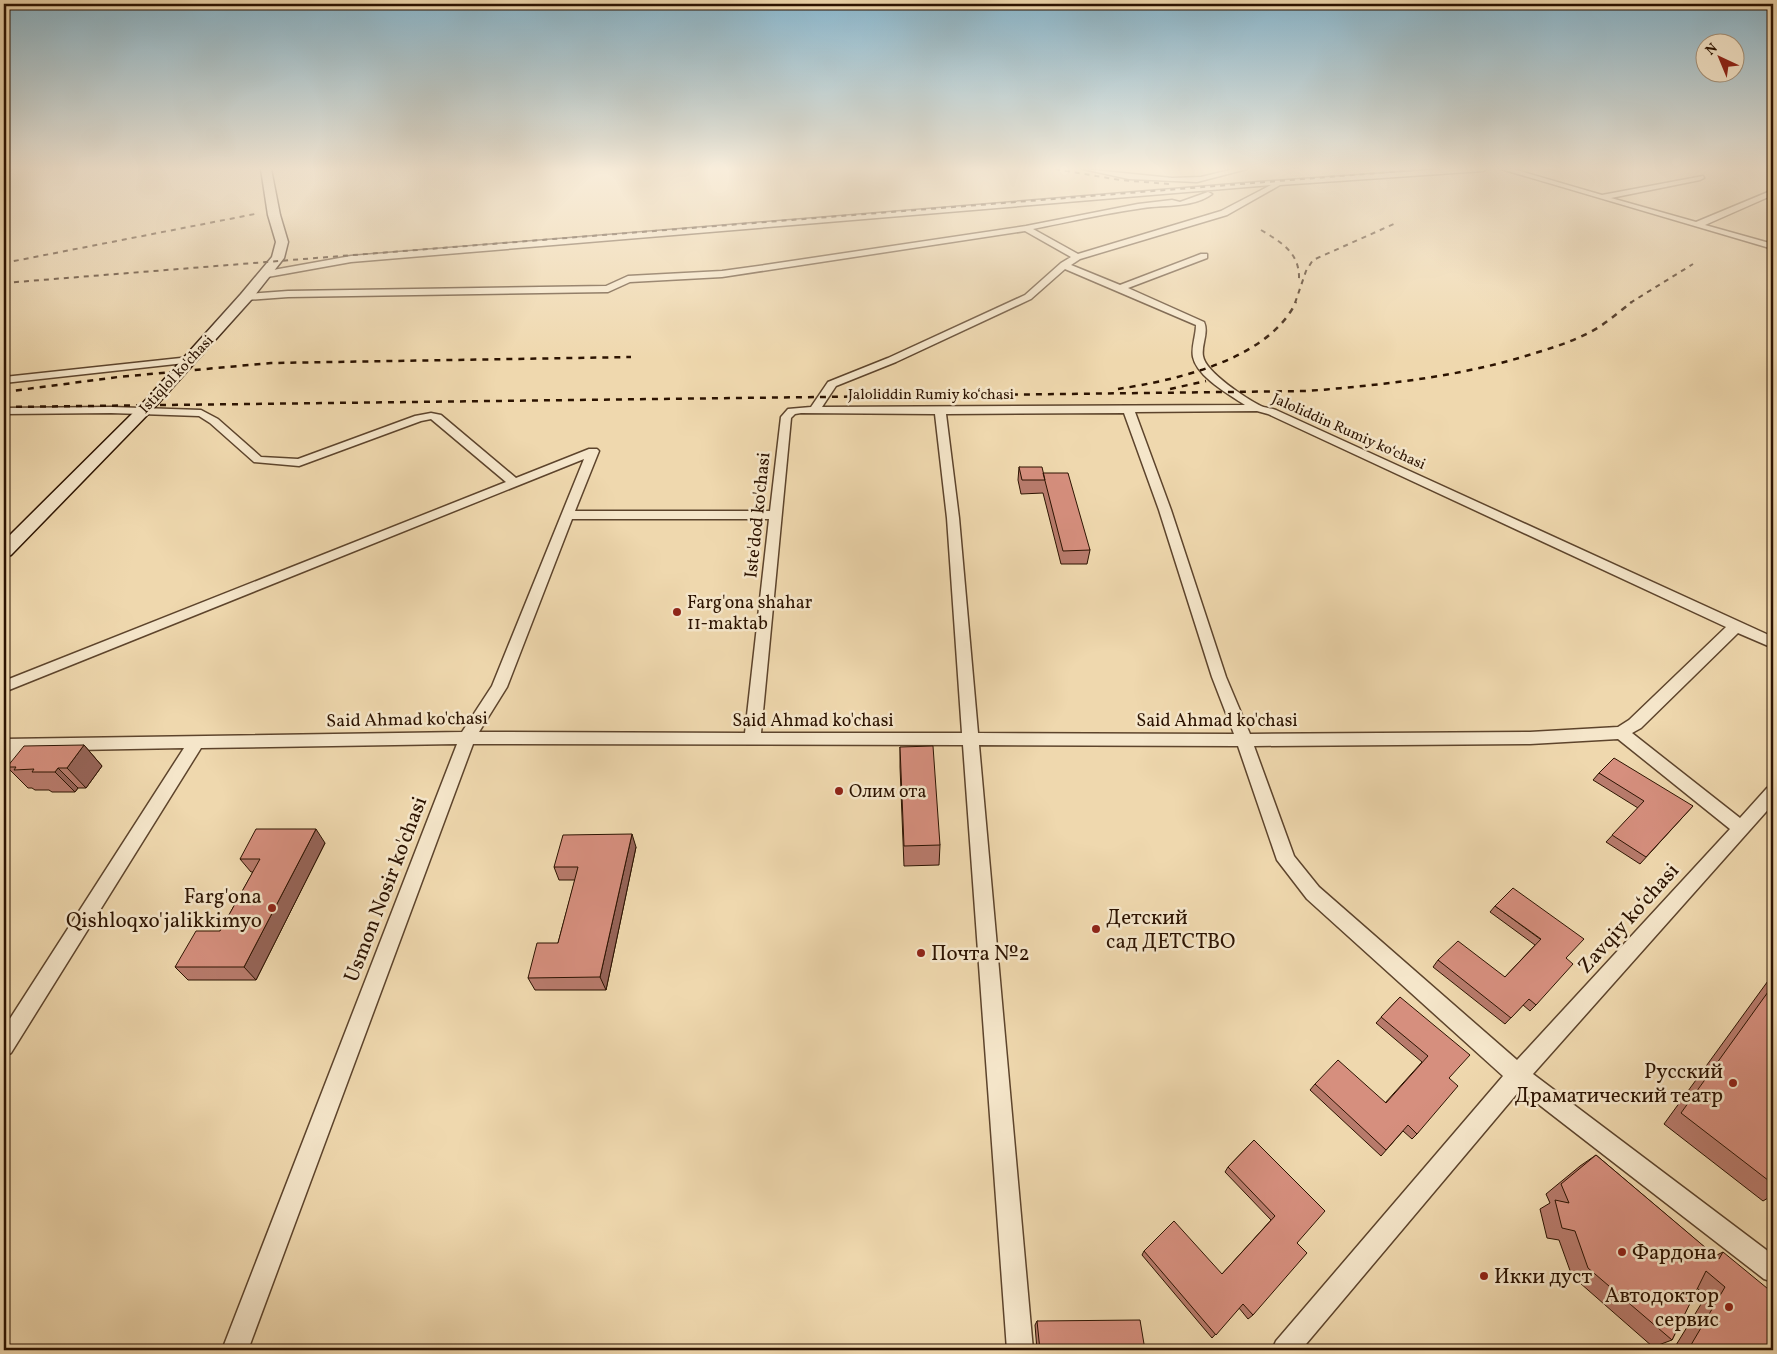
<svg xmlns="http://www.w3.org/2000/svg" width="1777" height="1354" viewBox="0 0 1777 1354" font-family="Vollkorn,serif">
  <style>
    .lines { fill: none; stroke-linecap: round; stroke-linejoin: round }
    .street-casing { stroke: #5d442c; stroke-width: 3 }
    .secondary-casing { stroke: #2c1301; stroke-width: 3 }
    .street { fill: #f5e6ca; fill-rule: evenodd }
    .secondary { fill: #f5e6ca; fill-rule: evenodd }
    .rail-far1 { stroke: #2c1301; stroke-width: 2; stroke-dasharray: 5 5; stroke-linecap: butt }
    .rail { stroke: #2c1301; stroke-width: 2.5; stroke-dasharray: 6 6; stroke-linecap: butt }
    .wall { fill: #b87b6c; stroke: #2c1301 }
    .shaded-wall { fill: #966458; stroke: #2c1301 }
    .building { fill: #d68f7e; stroke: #2c1301 }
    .poi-dot { fill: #8f2418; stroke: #f5e6ca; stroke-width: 2 }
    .labels { text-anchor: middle; stroke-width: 5; stroke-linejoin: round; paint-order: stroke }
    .far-street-label { font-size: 15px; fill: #2c1301; stroke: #f5e6ca }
    .street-label { font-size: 18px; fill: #2c1301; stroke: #f5e6ca }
    .poi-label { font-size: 18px; fill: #2c1301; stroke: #f5e6ca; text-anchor: start }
    .near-street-label { font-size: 21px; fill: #2c1301; stroke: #f5e6ca }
    .near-poi-label { font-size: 21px; fill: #2c1301; stroke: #f5e6ca; text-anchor: start }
  </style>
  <rect width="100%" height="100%" fill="#efd8ae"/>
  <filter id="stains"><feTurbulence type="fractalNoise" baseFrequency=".004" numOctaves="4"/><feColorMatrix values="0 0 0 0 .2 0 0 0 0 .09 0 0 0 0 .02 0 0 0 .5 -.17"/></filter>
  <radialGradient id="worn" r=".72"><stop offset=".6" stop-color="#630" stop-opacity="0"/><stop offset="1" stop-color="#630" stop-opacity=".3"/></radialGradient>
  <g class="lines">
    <defs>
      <path id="street" d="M4 169H12L4 174Z
        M1083 169 1172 178 1201 177 1234 169H1247L1197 182 1129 179Z
        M1447 169H1486L1483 171 1280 185 1227 215 1080 259 1071 265 1120 285 1201 254H1207V258L1128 288 1204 322C1209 333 1201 345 1203 356 1205 372 1247 399 1261 406 1265 408 1271 408 1276 410L1773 637V648L1738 633 1641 728 1632 733 1740 818 1767 788 1773 786V804L1533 1074 1773 1255V1282L1764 1279 1520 1090 1301 1350H1272L1276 1341 1503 1076 1307 899 1277 860 1238 746 979 745 1033 1350H1007L963 745 473 744 248 1350H222L457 744 201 748 11 1053 4 1056V1028L184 748 21 751 10 764 4 766V739L462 732 492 686 584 459 4 692V681L506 482 431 419 421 421 299 466 254 462 210 423 199 416 111 413 4 414V408L111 407 201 410 218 419 261 457 298 459 415 416 431 413 441 415 516 478 589 449H597L599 451 575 511H770L781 417 788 409 811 407 828 382 888 358 1025 295 1061 263 1071 257 1025 231 722 277 630 282 608 292 288 297 246 300 241 297 246 294 288 291 606 286 628 276 722 271 765 265 1026 226 1138 204 1172 200 1180 202 1208 192 1212 194C1192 209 1161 204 1137 209 1102 214 1068 222 1033 229L1078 254 1221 211 1271 185 351 262 262 278 258 275 262 272 351 256 1259 182ZM1065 269 1196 325C1196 336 1191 347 1193 357 1197 377 1230 395 1245 405L822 407 836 386 896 362 1031 299ZM1257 411 1268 414 1726 627 1629 720 1618 727 1530 732 1250 734 1226 677 1171 510 1135 412ZM801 413 935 414 947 518 962 733H761L791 418 795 414ZM1124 413 1159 510 1212 677 1234 734 978 733 959 518 946 414ZM572 519H769L745 733 479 732 507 687ZM1618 739 1730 829 1517 1060 1319 887 1294 856 1254 746 1530 744Z
        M1501 169H1513L1602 195 1703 176 1704 178 1700 180 1611 198 1696 222 1773 190V195L1705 225 1773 244V249Z
        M190 357 195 360 194 362 4 383V377Z"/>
      <path id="secondary" d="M261 169H271L280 215 288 242 284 258 251 300 153 409 11 555 4 557V541L143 403 241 294 272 257 276 242 268 215Z"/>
    </defs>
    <use href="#street" class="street-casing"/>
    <use href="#secondary" class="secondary-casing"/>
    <use href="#street" class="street"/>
    <use href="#secondary" class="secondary"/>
    <path class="rail-far1" d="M1055 169 1120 180 1169 184
      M1261 230C1281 242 1300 253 1299 279
      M4 263 255 214
      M4 283 1428 169
      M1295 303 1306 271 1313 260 1396 223
      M1630 303 1693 264"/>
    <path class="rail" d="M1118 389C1176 380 1268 360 1296 302
      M1170 389 1206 381
      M4 392 118 377 271 363 631 357
      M4 407 1307 391C1383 385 1459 377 1532 354 1555 347 1578 340 1599 327 1610 320 1621 310 1632 302"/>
  </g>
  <path class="wall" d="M1019 467 1043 473 1090 550 1087 564H1061L1043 493 1021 494 1018 480Z
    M84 745 102 766 86 788H78L75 792H52L49 790H35L32 788H28L7 767Z
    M900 747 940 845 939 865 904 866 900 767Z
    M1599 773 1693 806 1640 864 1606 842 1638 808 1593 780Z
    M325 843 256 980H188L175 967 220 931 253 872H251L240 859Z
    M636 847 606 990H535L528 978 558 943 575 880H559L554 867Z
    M1495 906 1566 958 1536 1005 1530 1011 1523 1005 1505 1024 1433 967 1438 960 1505 977 1535 945 1490 912Z
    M1773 974V1195L1763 1201 1664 1124Z
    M1400 997 1449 1078 1417 1134 1412 1139 1403 1131 1381 1156 1310 1090 1315 1084 1385 1103 1422 1062 1376 1023Z
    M1254 1140 1297 1243 1253 1315 1248 1319 1239 1308 1212 1338 1142 1255 1144 1251 1222 1274 1271 1220 1225 1172 1228 1167Z
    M1596 1155 1715 1256 1723 1252 1773 1350H1673L1706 1296 1697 1288 1672 1340 1653 1347 1572 1276 1559 1240 1547 1238 1540 1209 1550 1203 1546 1194 1580 1166Z
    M1037 1321 1145 1350H1037L1035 1325Z"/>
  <path class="shaded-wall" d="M84 745 102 766 86 788 67 768Z
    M58 768 78 788 75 792 55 772Z
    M316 829 325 843 256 980 244 967Z
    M632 834 636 847 606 990 600 977Z"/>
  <path class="building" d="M1019 467H1042L1045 480H1022Z
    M1043 473H1068L1090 550 1063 551Z
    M84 745 67 768H58L55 772H32L34 769 14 770 16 767H7L24 746Z
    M933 746 940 845 904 846 900 747Z
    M1614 758 1693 806 1646 857 1612 835 1644 801 1599 773Z
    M256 829H316L244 967H175L196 931H220L260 859H240Z
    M632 834 600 977 528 978 537 943H558L578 867H554L563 835Z
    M1513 888 1584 939 1566 958 1573 964 1536 1005 1529 999 1511 1018 1438 960 1458 941 1505 977 1541 939 1495 906Z
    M1773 985V1184L1681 1113Z
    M1400 997 1470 1055 1449 1078 1458 1086 1417 1134 1408 1125 1386 1150 1315 1084 1338 1060 1386 1103 1428 1056 1381 1017Z
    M1254 1140 1325 1211 1297 1243 1307 1253 1253 1315 1243 1304 1216 1335 1144 1251 1174 1221 1222 1274 1275 1216 1228 1167Z
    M1596 1155 1719 1259 1723 1252 1773 1293V1350H1688L1725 1287 1706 1271 1672 1340 1588 1268 1575 1231 1562 1228 1555 1200 1569 1203 1561 1184Z
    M1140 1320 1145 1350H1040L1037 1321Z"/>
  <linearGradient id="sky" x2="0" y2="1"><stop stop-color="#89b7ce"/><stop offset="0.47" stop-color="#f8eddb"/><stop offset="1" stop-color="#f8eddb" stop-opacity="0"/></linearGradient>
  <rect width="1777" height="359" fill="url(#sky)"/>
  <g class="poi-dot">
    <circle cx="677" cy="612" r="5"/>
    <circle cx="839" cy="791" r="5"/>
    <circle cx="272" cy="908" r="5"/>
    <circle cx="1096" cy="929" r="5"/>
    <circle cx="921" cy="953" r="5"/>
    <circle cx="1733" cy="1083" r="5"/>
    <circle cx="1622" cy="1252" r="5"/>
    <circle cx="1484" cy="1276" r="5"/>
    <circle cx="1729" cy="1307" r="5"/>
  </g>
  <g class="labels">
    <g class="far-street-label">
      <text transform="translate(176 374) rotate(-47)" y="5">Istiqlol ko'chasi</text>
      <text x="931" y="399">Jaloliddin Rumiy koʻchasi</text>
      <text transform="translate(1349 431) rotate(24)" y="5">Jaloliddin Rumiy koʻchasi</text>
    </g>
    <g class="street-label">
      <text transform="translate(757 515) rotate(-84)" y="6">Iste'dod ko'chasi</text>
      <text transform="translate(407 719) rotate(-1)" y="6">Said Ahmad ko'chasi</text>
      <text x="813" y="726">Said Ahmad ko'chasi</text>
      <text x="1217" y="726">Said Ahmad ko'chasi</text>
    </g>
    <g class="poi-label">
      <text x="687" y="608">Farg'ona shahar<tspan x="687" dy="21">11-maktab</tspan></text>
      <text x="849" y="797">Олим ота</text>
    </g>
    <g class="near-street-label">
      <text transform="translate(385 889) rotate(-69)" y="7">Usmon Nosir ko'chasi</text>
      <text transform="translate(1628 918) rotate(-48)" y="7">Zavqiy koʻchasi</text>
    </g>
    <g class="near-poi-label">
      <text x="262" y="903" text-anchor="end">Farg'ona<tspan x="262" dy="24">Qishloqxo'jalikkimyo</tspan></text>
      <text x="1106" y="924">Детский<tspan x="1106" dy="24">сад ДЕТСТВО</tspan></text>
      <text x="931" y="960">Почта №2</text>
      <text x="1723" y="1078" text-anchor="end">Русский<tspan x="1723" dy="24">Драматический театр</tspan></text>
      <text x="1632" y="1259">Фардона</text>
      <text x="1494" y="1283">Икки дуст</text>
      <text x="1719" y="1302" text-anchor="end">Автодоктор<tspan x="1719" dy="24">сервис</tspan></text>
    </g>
  </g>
  <rect width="1777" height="1354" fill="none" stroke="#efd8ae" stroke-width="20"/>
  <rect x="5" y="5" width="1767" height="1344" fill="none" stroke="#2c1301" stroke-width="2.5"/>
  <rect x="10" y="10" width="1757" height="1334" fill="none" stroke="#2c1301"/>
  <g transform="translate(1720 58) rotate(316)"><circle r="24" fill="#f5e6ca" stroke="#a5927a"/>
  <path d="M0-4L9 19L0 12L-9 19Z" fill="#8f2418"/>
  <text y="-8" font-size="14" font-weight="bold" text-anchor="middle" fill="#2c1301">N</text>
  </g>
  <rect width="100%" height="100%" filter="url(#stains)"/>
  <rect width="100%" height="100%" fill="url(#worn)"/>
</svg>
